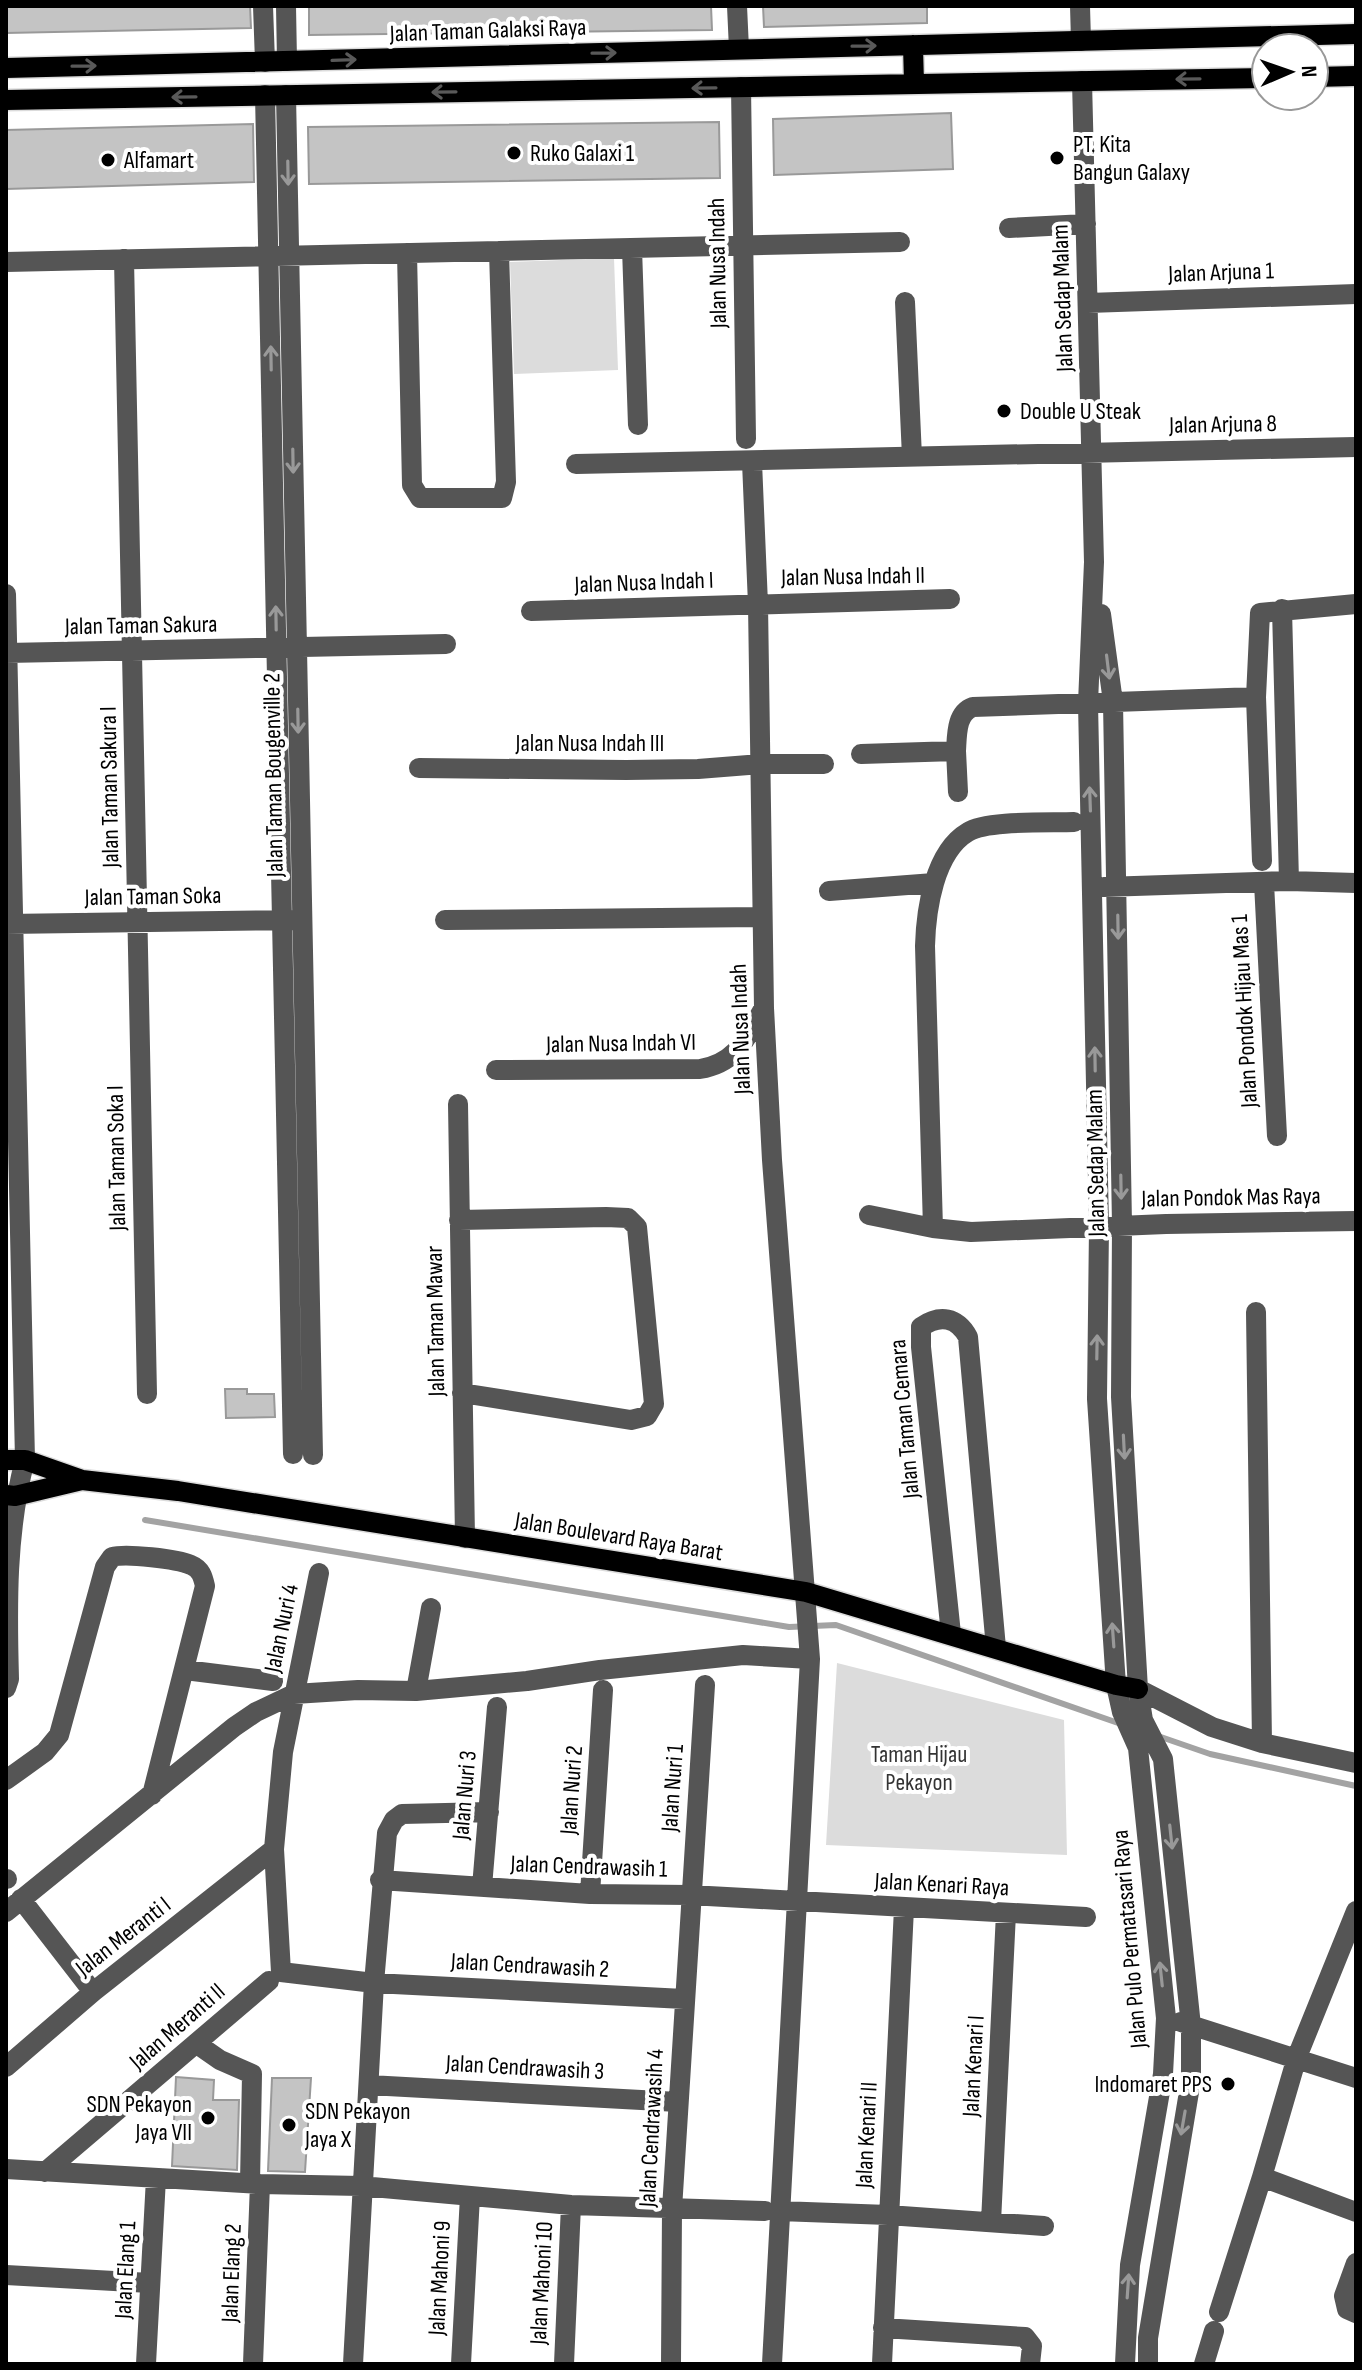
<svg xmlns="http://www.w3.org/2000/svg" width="1362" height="2370" viewBox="0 0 1362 2370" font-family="'Sofia Sans Condensed',sans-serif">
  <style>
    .green { fill: #dcdcdc }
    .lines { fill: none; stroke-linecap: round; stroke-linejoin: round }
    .stream { stroke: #a3a3a3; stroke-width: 6 }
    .building { fill: #c4c4c4; stroke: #999; stroke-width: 2 }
    .major-casing { stroke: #dbdbdb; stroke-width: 23 }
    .minor { stroke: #555; stroke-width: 20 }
    .major { stroke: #000; stroke-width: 20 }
    .oneway { stroke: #595959 }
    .oneway2 { stroke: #999 }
    .poi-dot { fill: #000; stroke: #fff; stroke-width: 3 }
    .labels { text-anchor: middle; stroke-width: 8; stroke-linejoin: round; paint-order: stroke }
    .street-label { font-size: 24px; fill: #000; stroke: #fff }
    .poi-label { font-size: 24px; fill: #000; stroke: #fff; text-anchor: start }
    .park-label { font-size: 24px; fill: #333; stroke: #fff }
  </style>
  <rect width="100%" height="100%" fill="#fff"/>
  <path class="green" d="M614 258 618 370 514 374 510 262Z
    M837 1663 1064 1720 1067 1855 826 1845Z"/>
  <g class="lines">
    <path class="stream" d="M145 1520 789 1627 836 1625 1121 1724
      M1158 1736 1210 1754 1356 1786"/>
  </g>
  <path class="building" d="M6 6H250L251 28 6 33Z
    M309 6H711L712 30 309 35Z
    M763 6H927V23L764 27Z
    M951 113 953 169 774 175 773 119Z
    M719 122 720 178 309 184 308 127Z
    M253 124 254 182 6 189V130Z
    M225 1389H247V1394H274L275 1417 226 1418Z
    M176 2077 214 2080 213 2100H239L237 2170 172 2166Z
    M272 2078H311L305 2172 268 2171Z"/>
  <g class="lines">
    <defs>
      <path id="major" d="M913 45 914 84
        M6 68 1356 34
        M1314 77 1356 76
        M6 100 1266 78
        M6 1460H25L82 1480 178 1491 806 1592 1116 1685 1138 1689
        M6 1495 15 1496 82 1480"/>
    </defs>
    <use href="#major" class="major-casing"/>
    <path class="minor" d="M263 6 265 62
      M286 6 287 61
      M737 6 739 49
      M1080 6 1081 41
      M1082 81 1094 562 1088 703 1099 1227 1097 1399 1116 1685 1122 1712 1138 1748 1166 2018 1163 2074 1130 2265 1125 2364
      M741 87 746 439
      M265 95 293 1454
      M286 95 313 1455
      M1009 228 1086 224
      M632 248 638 425
      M407 253 412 485 420 498H502L506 482 499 251
      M124 259 147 1394
      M6 262 900 242
      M905 302 912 457
      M1088 303 1356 294
      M752 462 758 604 764 1008 772 1160 810 1659 772 2364
      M576 464 1356 447
      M6 594 25 1460C6 1531 7 1606 9 1679L6 1688
      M1282 609 1289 881
      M531 611 950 599
      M1101 614 1113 702 1122 1225 1121 1397 1138 1689 1143 1720 1163 1759 1191 2026V2080L1148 2338V2364
      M6 653 446 644
      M1256 697 1262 861
      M956 751 958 792
      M861 754 956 751C957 735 956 713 973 707L1256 697 1260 613 1356 604
      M419 768 626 770 698 769 761 764H824
      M1264 883 1277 1136
      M1104 887 1289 881 1356 883
      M829 891 934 883
      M445 920 762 917
      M6 924 294 920
      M496 1070 700 1069C737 1063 746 1038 764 1008
      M458 1104 465 1538
      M869 1215 933 1228 971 1232 1166 1224 1356 1221
      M459 1220 606 1217 628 1218 637 1227 654 1404 647 1416 631 1420 462 1393
      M933 1228 925 946C926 910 934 852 968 832 986 820 1050 823 1074 822
      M1256 1312 1262 1743
      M319 1573 283 1752 274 1849 281 1972 374 1983 684 1999
      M951 1634 921 1347V1327C940 1314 957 1317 968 1337L996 1648
      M185 1670 273 1681
      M1138 1689 1212 1727 1262 1743 1356 1763
      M416 1691 431 1608
      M6 1780 45 1752 59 1735 105 1567 112 1557C126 1553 177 1559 191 1565 201 1569 203 1577 205 1586L152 1795
      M6 1879H7
      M380 1880 590 1894 690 1895 1086 1917
      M482 1887 497 1707
      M590 1894 603 1690
      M21 1899 93 1992
      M6 1912 234 1727 256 1712 294 1694 358 1690 416 1691 527 1681 600 1670 743 1655 810 1659
      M1181 2022 1356 2078
      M197 2044 220 2060 252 2074 250 2183
      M6 2067 93 1992 274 1849
      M369 2085 678 2102
      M6 2169 260 2184 361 2186 571 2205 765 2211
      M45 2172 269 1981
      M1262 2177 1356 2212
      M779 2211 888 2215 1044 2226
      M991 2222 1006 1913
      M1356 2263 1344 2296 1347 2309 1356 2313
      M6 2275 150 2283
      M1219 2312 1262 2177 1297 2057 1356 1911
      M883 2328 1025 2337 1032 2346 1030 2364
      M146 2364 156 2178
      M253 2364 260 2184
      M353 2364 374 1983 387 1833 394 1820 402 1814 489 1812
      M461 2364 470 2196
      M564 2364 571 2205
      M671 2364 672 2209 705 1685
      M882 2364 904 1908
      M1204 2364 1214 2331"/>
    <use href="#major" class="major"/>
  </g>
  <defs><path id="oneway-shaft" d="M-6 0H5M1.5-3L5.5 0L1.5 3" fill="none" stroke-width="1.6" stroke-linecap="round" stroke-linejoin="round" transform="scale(2)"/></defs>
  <g class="oneway">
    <use href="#oneway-shaft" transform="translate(864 46) rotate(-1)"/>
    <use href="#oneway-shaft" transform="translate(604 53) rotate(-1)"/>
    <use href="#oneway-shaft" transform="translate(344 60) rotate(-2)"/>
    <use href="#oneway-shaft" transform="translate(84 66) rotate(-1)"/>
    <use href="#oneway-shaft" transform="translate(1188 79) rotate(179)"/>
    <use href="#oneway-shaft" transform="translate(704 88) rotate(179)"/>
    <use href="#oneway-shaft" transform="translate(444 92) rotate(179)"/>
    <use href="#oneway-shaft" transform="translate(184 97) rotate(179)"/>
  </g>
  <g class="oneway2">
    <use href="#oneway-shaft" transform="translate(288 173) rotate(89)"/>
    <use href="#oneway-shaft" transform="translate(271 358) rotate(-91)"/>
    <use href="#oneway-shaft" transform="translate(293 461) rotate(89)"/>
    <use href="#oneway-shaft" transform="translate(276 618) rotate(-91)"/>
    <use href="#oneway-shaft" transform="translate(1108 667) rotate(83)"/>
    <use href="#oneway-shaft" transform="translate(298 721) rotate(89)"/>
    <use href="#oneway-shaft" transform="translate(1090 799) rotate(-92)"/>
    <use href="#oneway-shaft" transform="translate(1118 927) rotate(89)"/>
    <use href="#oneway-shaft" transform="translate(1095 1059) rotate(-91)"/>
    <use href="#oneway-shaft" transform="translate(1121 1187) rotate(89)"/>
    <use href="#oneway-shaft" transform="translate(1097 1347) rotate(-89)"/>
    <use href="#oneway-shaft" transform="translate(1124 1447) rotate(87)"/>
    <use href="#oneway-shaft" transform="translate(1113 1635) rotate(-94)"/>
    <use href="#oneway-shaft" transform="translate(1171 1837) rotate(84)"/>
    <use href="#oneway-shaft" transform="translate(1161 1974) rotate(-96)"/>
    <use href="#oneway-shaft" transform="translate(1183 2123) rotate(100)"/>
    <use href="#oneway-shaft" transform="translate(1128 2286) rotate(-86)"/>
  </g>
  <g class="poi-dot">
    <circle cx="514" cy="153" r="8"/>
    <circle cx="1057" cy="158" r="8"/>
    <circle cx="108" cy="160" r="8"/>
    <circle cx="1004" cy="411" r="8"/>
    <circle cx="1228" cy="2084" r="8"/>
    <circle cx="208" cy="2118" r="8"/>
    <circle cx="289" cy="2125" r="8"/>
  </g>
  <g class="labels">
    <g class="street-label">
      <text transform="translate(488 30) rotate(-2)" y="8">Jalan Taman Galaksi Raya</text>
      <text transform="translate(717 263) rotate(-91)" y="8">Jalan Nusa Indah</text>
      <text transform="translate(1221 272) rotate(-2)" y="8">Jalan Arjuna 1</text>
      <text transform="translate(1062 298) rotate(-92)" y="8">Jalan Sedap Malam</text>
      <text transform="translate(1223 424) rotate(-1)" y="8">Jalan Arjuna 8</text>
      <text transform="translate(853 576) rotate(-1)" y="8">Jalan Nusa Indah II</text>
      <text transform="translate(644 582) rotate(-2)" y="8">Jalan Nusa Indah I</text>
      <text transform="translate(141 625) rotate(-1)" y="8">Jalan Taman Sakura</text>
      <text x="590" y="751">Jalan Nusa Indah III</text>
      <text transform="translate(273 775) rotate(-91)" y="8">Jalan Taman Bougenville 2</text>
      <text transform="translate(109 787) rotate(-91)" y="8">Jalan Taman Sakura I</text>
      <text transform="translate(153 896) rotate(-1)" y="8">Jalan Taman Soka</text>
      <text transform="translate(1244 1011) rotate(-93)" y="8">Jalan Pondok Hijau Mas 1</text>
      <text transform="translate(740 1029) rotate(-92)" y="8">Jalan Nusa Indah</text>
      <text transform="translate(621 1043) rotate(-1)" y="8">Jalan Nusa Indah VI</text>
      <text transform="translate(116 1158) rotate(-91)" y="8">Jalan Taman Soka I</text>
      <text transform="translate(1095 1163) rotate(-91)" y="8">Jalan Sedap Malam</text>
      <text transform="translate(1231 1197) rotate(-1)" y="8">Jalan Pondok Mas Raya</text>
      <text transform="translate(435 1321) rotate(-91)" y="8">Jalan Taman Mawar</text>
      <text transform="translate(904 1419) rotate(-95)" y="8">Jalan Taman Cemara</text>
      <text transform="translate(619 1536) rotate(9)" y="8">Jalan Boulevard Raya Barat</text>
      <text transform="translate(281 1628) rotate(-78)" y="8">Jalan Nuri 4</text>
      <text transform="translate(672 1788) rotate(-86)" y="8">Jalan Nuri 1</text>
      <text transform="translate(571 1790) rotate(-86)" y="8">Jalan Nuri 2</text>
      <text transform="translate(464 1795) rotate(-85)" y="8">Jalan Nuri 3</text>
      <text transform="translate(589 1866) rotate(2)" y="8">Jalan Cendrawasih 1</text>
      <text transform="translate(942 1884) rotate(3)" y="8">Jalan Kenari Raya</text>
      <text transform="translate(123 1936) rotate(-38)" y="8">Jalan Meranti I</text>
      <text transform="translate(1129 1939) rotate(-95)" y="8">Jalan Pulo Permatasari Raya</text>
      <text transform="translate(530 1965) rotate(3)" y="8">Jalan Cendrawasih 2</text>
      <text transform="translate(177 2026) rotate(-41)" y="8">Jalan Meranti II</text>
      <text transform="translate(973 2066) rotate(-87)" y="8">Jalan Kenari I</text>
      <text transform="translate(525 2067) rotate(3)" y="8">Jalan Cendrawasih 3</text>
      <text transform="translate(651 2128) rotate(-87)" y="8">Jalan Cendrawasih 4</text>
      <text transform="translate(866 2135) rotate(-87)" y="8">Jalan Kenari II</text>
      <text transform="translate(125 2270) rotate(-87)" y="8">Jalan Elang 1</text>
      <text transform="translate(231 2273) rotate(-88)" y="8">Jalan Elang 2</text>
      <text transform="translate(439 2278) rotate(-87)" y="8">Jalan Mahoni 9</text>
      <text transform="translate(541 2283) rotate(-87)" y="8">Jalan Mahoni 10</text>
    </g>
    <g class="poi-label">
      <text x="1073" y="152">PT. Kita<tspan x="1073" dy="28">Bangun Galaxy</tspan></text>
      <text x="530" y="161">Ruko Galaxi 1</text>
      <text x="124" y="168">Alfamart</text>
      <text x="1020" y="419">Double U Steak</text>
      <text x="1212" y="2092" text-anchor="end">Indomaret PPS</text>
      <text x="192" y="2112" text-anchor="end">SDN Pekayon<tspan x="192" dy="28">Jaya VII</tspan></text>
      <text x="305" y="2119">SDN Pekayon<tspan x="305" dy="28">Jaya X</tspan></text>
    </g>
    <g class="park-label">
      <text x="919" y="1762">Taman Hijau<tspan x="919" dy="28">Pekayon</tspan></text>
    </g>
  </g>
  <rect width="1362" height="2370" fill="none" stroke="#000000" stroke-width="16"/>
  <g transform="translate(1290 72) rotate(88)"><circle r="38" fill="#ffffff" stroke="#999999" stroke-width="2"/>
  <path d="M0-6L14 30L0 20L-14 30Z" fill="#000000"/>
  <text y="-12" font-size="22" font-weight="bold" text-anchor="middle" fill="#000000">N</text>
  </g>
</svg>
